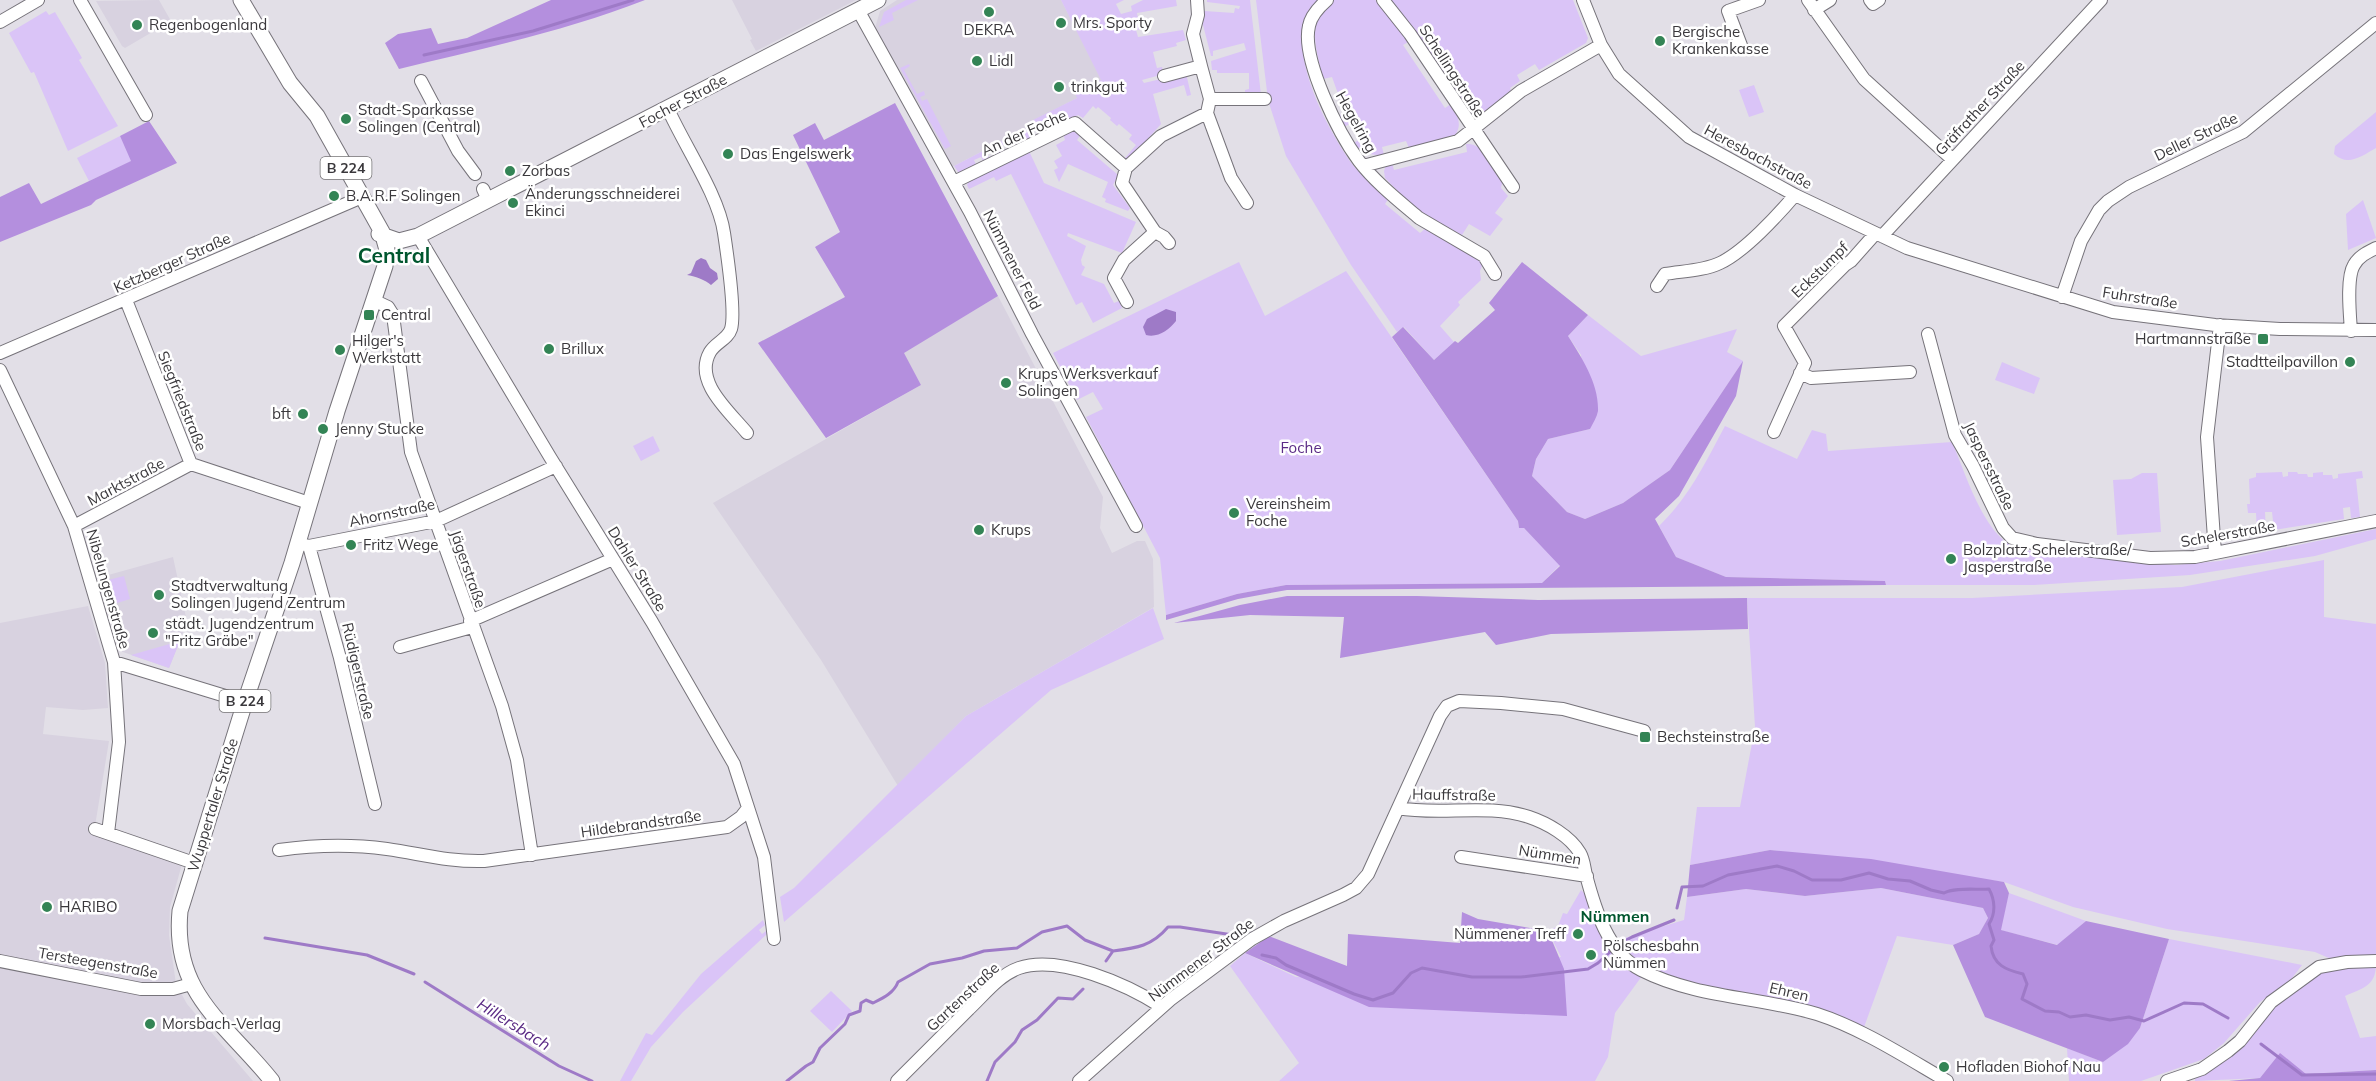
<svg xmlns="http://www.w3.org/2000/svg" width="2376" height="1081" viewBox="0 0 2376 1081" font-family="Mulish,sans-serif">
  <style>
    .built { fill: #d8d2e0 }
    .green { fill: #dac4f7 }
    .forest { fill: #b48fde }
    .water { fill: #9e7ac7 }
    .lines { fill: none; stroke-linecap: round; stroke-linejoin: round }
    .stream { stroke: #9e7ac7; stroke-width: 3 }
    .minor-casing { stroke: #76737a; stroke-width: 14 }
    .major-casing { stroke: #76737a; stroke-width: 17 }
    .minor { stroke: #fff; stroke-width: 12 }
    .major { stroke: #fff; stroke-width: 15 }
    .poi-dot { fill: #338455; stroke: #fff; stroke-width: 2 }
    .labels { text-anchor: middle; stroke-width: 5; stroke-linejoin: round; paint-order: stroke }
    .shield { fill: #fff; stroke: #757476; stroke-width: 1.5 }
    .shield-label { font-size: 14px; font-weight: bold; fill: #3a383c }
    .poi-label { font-size: 15px; fill: #3a383c; stroke: #fff; text-anchor: start }
    .street-label { font-size: 15px; fill: #3a383c; stroke: #fff }
    .park-label { font-size: 15px; fill: #5b2b86; stroke: #fff }
    .neighbourhood-label { font-size: 16px; font-weight: bold; fill: #00562e; stroke: #fff }
    .water-label { font-size: 16px; font-style: italic; fill: #5a2a85; stroke: #fff }
    .district-label { font-size: 21px; font-weight: bold; fill: #00562e; stroke: #fff }
  </style>
  <rect width="100%" height="100%" fill="#e2dfe7"/>
  <path class="built" d="M159 0 171 21 125 48 122 46 96 1Z
    M732 0H856L756 51 750 40 752 39Z
    M897 0H1061L1105 84 1034 120 1035 124 952 167 875 28 880 11Z
    M998 296 1103 497 1100 528 1112 553 1137 541H1145L1153 559 1154 607 966 716 898 786 821 660 713 503 921 385 903 353Z
    M173 557 187 622 169 668 120 651 101 577Z
    M88 606 105 663 108 708 83 710 46 707 43 734 109 741 94 832 182 864 170 907 169 935 176 984 187 1004 253 1081H0V623Z"/>
  <path class="green" d="M906 0H918L892 13 894 20 879 27 884 12Z
    M1061 0H1124L1116 4 1121 14 1132 11 1131 6 1143 0H1176L1177 6 1137 13 1140 29 1136 30 1138 37 1183 30 1186 40 1176 43 1177 46 1153 52 1157 68 1162 67 1164 74 1142 80 1144 83 1186 73 1191 95 1187 96 1184 85 1153 94 1161 124 1131 158H1125L1136 145 1129 139 1132 135 1119 124 1117 126 1110 120 1111 118 1098 107 1096 109 1093 106 1083 118 1078 115 1043 133 1039 126 1029 132 1032 139 1026 142 1022 135 1015 139 1019 145 1012 149 1008 142 1002 146 1005 152 997 156 994 150 987 153 990 160 984 163 981 157 974 160 977 167 964 173H959L954 166 1035 124 1033 120 1077 98 1075 93 1101 80Z
    M1207 0H1250L1261 95H1245V90L1249 89V73H1217V70H1212L1211 61 1246 50 1244 43 1213 51V56H1211L1203 25 1204 11 1234 13 1235 8 1239 9 1240 6 1207 2Z
    M1256 0H1319C1277 39 1326 127 1352 164 1362 176 1377 189 1389 198L1385 204 1420 233 1426 228 1481 259 1483 263 1480 271 1481 280 1458 302 1460 305 1440 326 1454 342 1434 360 1404 327 1397 332 1351 265 1286 156 1268 100Z
    M1334 0H1375L1382 5 1410 41 1403 45 1445 108 1451 104C1457 115 1463 124 1455 135L1409 148 1406 141 1382 147 1384 155C1370 155 1362 154 1354 143L1360 139 1351 123 1344 127 1337 116 1345 113 1332 77 1323 79C1317 52 1304 18 1334 0Z
    M1391 0H1573L1588 38 1586 43 1539 70 1535 64 1517 75 1520 81 1510 88 1511 90C1500 101 1487 119 1472 115Z
    M46 11 49 15 55 12 82 58 79 60 118 126 68 151 34 72 31 73 9 33Z
    M909 64 910 66 904 70 917 94 924 91 925 95 920 97 922 101 927 99 951 146 945 149 900 68Z
    M1754 85 1764 112 1749 117 1739 90Z
    M2376 112V148C2362 156 2348 167 2334 154L2335 146Z
    M1069 130H1075L1081 134 1077 140 1118 175 1113 185 1130 208 1128 211 1105 202 1106 199 1102 197 1108 182 1068 164 1059 182 1054 170 1058 168 1054 161 1062 156 1056 145 1065 140 1063 133Z
    M120 136 132 161 89 181 77 158Z
    M1466 144C1483 142 1494 166 1503 179L1501 188 1508 196 1495 213 1503 219 1490 236 1469 224 1462 235 1417 211 1385 178 1384 171 1386 165 1392 163 1394 170 1467 152Z
    M1029 151 1044 183 1136 222 1122 253 1068 233 1067 236 1086 246 1081 260 1082 265 1085 267 1081 275 1104 284 1114 303 1119 301 1122 308 1093 323 1082 302 1076 305 1011 174 996 181 994 177 969 189 967 185 969 181Z
    M2363 200 2376 238 2348 250 2346 214Z
    M1239 262 1265 316 1346 271 1518 521 1519 528H1524L1560 565 1542 583 1286 585 1237 594 1166 615 1160 558 1086 417 1103 409 1093 392 1077 400 1053 353Z
    M1588 315 1641 356 1737 329 1727 352 1743 361 1670 470 1623 503 1585 519 1567 512 1532 476 1536 459 1548 439 1590 429 1581 355 1568 336Z
    M2002 362 2040 378 2034 394 1995 380Z
    M1725 426 1797 459 1812 430 1826 434 1828 451 1952 442C1967 476 1984 539 2021 550L2175 565 2220 561 2376 529V539L2315 556 2190 575 2034 585H1886L1885 581 1726 577 1676 557 1659 526C1690 496 1705 463 1725 426Z
    M653 436 660 451 641 461 633 446Z
    M2362 471 2363 478 2356 479 2360 517 2351 518 2350 507 2343 508 2344 519 2274 530 2272 512H2265L2266 533H2257L2256 513H2248L2247 504H2250L2249 479 2256 477V473L2282 472 2283 477 2288 476V472H2297L2298 474H2307L2308 477H2313V473L2323 472V475H2332L2333 479 2338 478V474Z
    M2142 473H2157L2161 532 2117 535 2113 480 2131 479Z
    M2324 560V617L2376 624V956L2331 959 2315 952 2167 929 2073 907 2004 882 1770 850 1690 865 1697 807H1740L1755 727 1747 598H1972L2182 587Z
    M124 576 130 599 114 604 108 580Z
    M1153 608 1164 639 1051 690 784 922 780 897 794 888 966 716Z
    M180 641 169 668 131 655Z
    M1881 888 1983 908 1988 918 1979 934 1953 945 1897 936 1863 1030 1816 1007 1678 980 1638 964 1621 948 1618 940 1684 920 1687 897 1746 889 1805 896Z
    M1581 890 1590 899 1602 931 1642 976 1615 1013 1608 1057 1595 1081H1279L1299 1063 1230 966 1245 953 1296 977 1561 957 1548 931 1558 926 1563 913 1567 914Z
    M2009 893 2086 921 2058 945 2000 930Z
    M763 920 765 925 759 930 762 934 766 931 767 934 683 1012 651 1047 631 1081H620L646 1033 652 1035 701 974Z
    M2169 939 2302 965 2289 982 2260 1002 2224 1043 2204 1059 2141 1081H2069L2067 1048 2103 1062 2140 1028Z
    M2376 964C2376 986 2363 988 2345 996L2360 1038 2376 1036V1070L2306 1074 2280 1054 2260 1078 2195 1081V1079L2224 1060 2281 998 2312 978 2332 968Z
    M831 991 852 1011 832 1032 810 1011Z"/>
  <path class="forest" d="M551 0H645C566 31 481 49 399 69L385 43 398 34 431 28 438 44 467 38Z
    M895 103 998 296 904 353 921 385 826 438 758 343 845 297 815 247 840 232 793 135 815 123 824 140Z
    M149 121 177 163 96 200 91 205 0 242V197L29 183 41 204 131 161 120 136Z
    M1522 262 1588 315 1568 336C1582 358 1599 384 1598 411 1597 417 1593 423 1590 429L1548 439 1536 459 1532 476 1567 512 1585 519 1623 503 1670 470 1743 361 1736 396 1679 496 1655 519 1676 557 1726 577 1885 581 1886 585 1287 590 1238 599 1166 620V615L1237 594 1286 585 1542 583 1560 566 1524 528H1519L1518 521 1392 337 1403 327 1434 360 1455 341 1458 343 1495 310 1489 303Z
    M1287 596H1417L1538 600 1747 598 1748 629 1551 634 1496 645 1485 632 1340 658 1344 617 1250 615 1174 623 1240 605Z
    M1770 850 1871 859 2004 882 2009 893 2001 930 2057 945 2086 921 2169 939 2140 1028 2128 1044 2103 1062 1985 1017 1953 945 1979 934 1988 918 1983 908 1881 888 1805 896 1746 889 1687 897 1690 865Z
    M1462 912 1478 919 1548 931 1564 969 1567 1016 1369 1007 1245 953 1269 936 1347 966 1348 934 1460 943Z
    M2280 1053 2306 1074 2376 1070V1081H2229L2260 1078Z"/>
  <path class="water" d="M701 258 706 260 710 268 717 273 718 279 711 285C706 280 694 276 687 275L691 273 696 261Z
    M1166 309 1176 312V321C1169 330 1158 338 1146 335L1143 327 1147 319Z"/>
  <g class="lines">
    <path class="stream" d="M424 55 533 31 633 0
      M1677 908 1682 887 1703 886 1728 875 1777 866 1794 871 1812 880H1841L1869 873 1888 879 1910 881 1931 890 1944 893C1954 887 1977 890 1989 889 1995 900 1996 913 1989 924L1994 940 1991 946C1993 965 2006 970 2023 974L2027 984 2022 999 2045 1011 2059 1012 2070 1017 2086 1015 2110 1020 2129 1017 2144 1021 2184 1003 2203 1004 2228 1018
      M265 938 367 955 414 974
      M1617 945 1632 937 1674 920
      M1262 955 1276 958 1286 965 1354 994 1373 1000 1393 993 1411 973 1422 968 1472 977H1521L1588 969 1598 963 1612 950
      M1106 961 1113 951C1137 948 1152 946 1168 927H1180L1233 935
      M425 982 559 1066 592 1081
      M2261 1044 2302 1075 2376 1074
      M787 1081 806 1066 813 1062 820 1048 845 1024 849 1015 860 1011 861 1003 866 1000 873 1003C883 998 894 993 898 982L930 964 962 958 984 951 1017 948 1042 932 1067 926 1085 940 1113 951
      M987 1081 995 1062 1015 1042 1022 1030 1037 1020 1058 998 1073 999 1083 989"/>
    <defs>
      <path id="minor" d="M80 0 146 115
        M1327 0C1319 7 1311 15 1309 26 1301 59 1339 134 1359 161 1375 182 1399 201 1419 218L1484 256 1495 274
        M1383 0 1410 34 1513 187
        M1583 0 1601 45 1619 74 1689 137 1795 195 1907 248 2113 312 2215 325 2280 329 2376 330
        M1808 0 1864 79 1952 159
        M1870 0 1873 4 1879 0
        M858 10 970 212 1032 334 1136 526
        M1814 10 1830 0
        M0 22 38 0
        M1742 48 1728 11 1759 0
        M1201 66 1210 99 1207 113 1231 178 1247 203
        M1164 76 1201 66 1193 34 1198 15 1197 0
        M421 81 458 151 475 174
        M1210 99H1265
        M668 109C684 145 719 196 724 233 727 253 736 312 731 329 728 339 715 343 710 352 693 382 730 412 747 433
        M1363 166 1458 141 1521 91 1601 45
        M1126 168 1161 136 1207 113
        M954 182 1075 123 1126 168 1122 183 1155 232 1124 260 1114 278 1127 302
        M483 189 488 200
        M1155 232 1164 237 1169 243
        M418 236 550 457 652 622 734 764 764 857 774 939
        M1882 236 2101 0
        M1657 286 1665 274C1682 271 1703 271 1720 263 1744 252 1778 215 1795 195
        M2062 297 2081 241 2099 210 2108 201 2129 187 2243 132 2376 23
        M126 300 191 464 309 503
        M373 300 388 307 393 315 411 452 502 706 517 760 532 855
        M2351 331C2350 315 2346 278 2354 265 2359 256 2368 252 2376 248
        M1928 334 1955 435 1973 466 2003 528 2012 538 2037 544 2150 558 2195 557 2376 521
        M0 353 355 200
        M0 370 74 526 114 662 119 742 108 833
        M1800 373 1811 378 1910 372
        M1774 432 1805 363 1784 326 1845 265 1851 261 1875 234
        M74 526 191 464
        M297 543 309 546 436 521 556 466
        M309 546 340 658 375 804
        M2215 553 2207 437 2220 325
        M470 621 613 559
        M400 647 472 627
        M114 662 245 702
        M1398 808C1441 816 1486 803 1529 817 1547 823 1570 836 1580 853 1584 860 1584 867 1586 875 1595 909 1608 953 1641 970 1696 998 1760 997 1817 1014 1861 1028 1907 1058 1947 1081
        M95 829 194 863
        M279 850C315 845 350 844 387 849 422 854 448 862 484 861L727 827 741 817 748 808
        M1461 857 1587 876
        M0 961 141 989H173L191 984
        M897 1081C921 1057 945 1033 969 1009 984 995 999 975 1019 968 1059 954 1128 985 1162 1007
        M1079 1081 1170 1000 1252 939 1284 921 1343 895 1356 888 1368 874 1440 716 1447 706 1459 701 1501 703 1563 709 1644 731
        M2167 1081 2202 1069 2228 1051 2240 1041 2271 1002 2319 967 2347 962 2376 961"/>
      <path id="major" d="M241 0 290 83 317 116 382 232 387 250 385 266 337 411 292 563 245 702 180 911C172 995 227 1024 272 1081
        M379 234 399 241 418 236 878 0"/>
    </defs>
    <use href="#minor" class="minor-casing"/>
    <use href="#major" class="major-casing"/>
    <use href="#minor" class="minor"/>
    <use href="#major" class="major"/>
  </g>
  <g class="poi-dot">
    <circle cx="989" cy="12" r="6"/>
    <circle cx="1061" cy="23" r="6"/>
    <circle cx="137" cy="25" r="6"/>
    <circle cx="1660" cy="41" r="6"/>
    <circle cx="977" cy="61" r="6"/>
    <circle cx="1059" cy="87" r="6"/>
    <circle cx="346" cy="119" r="6"/>
    <circle cx="728" cy="154" r="6"/>
    <circle cx="510" cy="171" r="6"/>
    <circle cx="334" cy="196" r="6"/>
    <circle cx="513" cy="203" r="6"/>
    <rect x="363" y="309" width="12" height="12" rx="3"/>
    <rect x="2257" y="333" width="12" height="12" rx="3"/>
    <circle cx="549" cy="349" r="6"/>
    <circle cx="340" cy="350" r="6"/>
    <circle cx="2350" cy="362" r="6"/>
    <circle cx="1006" cy="383" r="6"/>
    <circle cx="303" cy="414" r="6"/>
    <circle cx="323" cy="429" r="6"/>
    <circle cx="1234" cy="513" r="6"/>
    <circle cx="979" cy="530" r="6"/>
    <circle cx="351" cy="545" r="6"/>
    <circle cx="1951" cy="559" r="6"/>
    <circle cx="159" cy="595" r="6"/>
    <circle cx="153" cy="633" r="6"/>
    <rect x="1639" y="731" width="12" height="12" rx="3"/>
    <circle cx="47" cy="907" r="6"/>
    <circle cx="1578" cy="934" r="6"/>
    <circle cx="1591" cy="955" r="6"/>
    <circle cx="150" cy="1024" r="6"/>
    <circle cx="1944" cy="1067" r="6"/>
  </g>
  <g class="labels">
    <g class="shield">
      <rect x="320.5" y="157" width="51" height="22" rx="4.5"/>
      <rect x="219.5" y="690" width="51" height="22" rx="4.5"/>
    </g>
    <g class="shield-label">
      <text x="346" y="173">B 224</text>
      <text x="245" y="706">B 224</text>
    </g>
    <g class="poi-label">
      <text x="1073" y="28">Mrs. Sporty</text>
      <text x="149" y="30">Regenbogenland</text>
      <text x="989" y="35" text-anchor="middle">DEKRA</text>
      <text x="1672" y="37">Bergische<tspan x="1672" dy="17">Krankenkasse</tspan></text>
      <text x="989" y="66">Lidl</text>
      <text x="1071" y="92">trinkgut</text>
      <text x="358" y="115">Stadt-Sparkasse<tspan x="358" dy="17">Solingen (Central)</tspan></text>
      <text x="740" y="159">Das Engelswerk</text>
      <text x="522" y="176">Zorbas</text>
      <text x="525" y="199">Änderungsschneiderei<tspan x="525" dy="17">Ekinci</tspan></text>
      <text x="346" y="201">B.A.R.F Solingen</text>
      <text x="381" y="320">Central</text>
      <text x="2251" y="344" text-anchor="end">Hartmannstraße</text>
      <text x="352" y="346">Hilger's<tspan x="352" dy="17">Werkstatt</tspan></text>
      <text x="561" y="354">Brillux</text>
      <text x="2338" y="367" text-anchor="end">Stadtteilpavillon</text>
      <text x="1018" y="379">Krups Werksverkauf<tspan x="1018" dy="17">Solingen</tspan></text>
      <text x="291" y="419" text-anchor="end">bft</text>
      <text x="335" y="434">Jenny Stucke</text>
      <text x="1246" y="509">Vereinsheim<tspan x="1246" dy="17">Foche</tspan></text>
      <text x="991" y="535">Krups</text>
      <text x="363" y="550">Fritz Wege</text>
      <text x="1963" y="555">Bolzplatz Schelerstraße/<tspan x="1963" dy="17">Jasperstraße</tspan></text>
      <text x="171" y="591">Stadtverwaltung<tspan x="171" dy="17">Solingen Jugend Zentrum</tspan></text>
      <text x="165" y="629">städt. Jugendzentrum<tspan x="165" dy="17">"Fritz Gräbe"</tspan></text>
      <text x="1657" y="742">Bechsteinstraße</text>
      <text x="59" y="912">HARIBO</text>
      <text x="1566" y="939" text-anchor="end">Nümmener Treff</text>
      <text x="1603" y="951">Pölschesbahn<tspan x="1603" dy="17">Nümmen</tspan></text>
      <text x="162" y="1029">Morsbach-Verlag</text>
      <text x="1956" y="1072">Hofladen Biohof Nau</text>
    </g>
    <g class="street-label">
      <text transform="translate(1452 71) rotate(57)" y="5">Schellingstraße</text>
      <text transform="translate(683 101) rotate(-28)" y="5">Focher Straße</text>
      <text transform="translate(1980 108) rotate(-47)" y="5">Gräfrather Straße</text>
      <text transform="translate(1356 122) rotate(61)" y="5">Hegelring</text>
      <text transform="translate(1024 133) rotate(-24)" y="5">An der Foche</text>
      <text transform="translate(2196 137) rotate(-26)" y="5">Deller Straße</text>
      <text transform="translate(1758 157) rotate(28)" y="5">Heresbachstraße</text>
      <text transform="translate(1012 260) rotate(63)" y="5">Nümmener Feld</text>
      <text transform="translate(172 263) rotate(-24)" y="5">Ketzberger Straße</text>
      <text transform="translate(1820 270) rotate(-44)" y="5">Eckstumpf</text>
      <text transform="translate(2140 298) rotate(9)" y="5">Fuhrstraße</text>
      <text transform="translate(182 401) rotate(68)" y="5">Siegfriedstraße</text>
      <text transform="translate(1989 466) rotate(64)" y="5">Jaspersstraße</text>
      <text transform="translate(126 482) rotate(-28)" y="5">Marktstraße</text>
      <text transform="translate(392 513) rotate(-12)" y="5">Ahornstraße</text>
      <text transform="translate(2228 534) rotate(-10)" y="5">Schelerstraße</text>
      <text transform="translate(468 569) rotate(71)" y="5">Jägerstraße</text>
      <text transform="translate(637 569) rotate(58)" y="5">Dahler Straße</text>
      <text transform="translate(108 589) rotate(74)" y="5">Nibelungenstraße</text>
      <text transform="translate(358 671) rotate(77)" y="5">Rüdigerstraße</text>
      <text transform="translate(1454 795) rotate(1)" y="5">Hauffstraße</text>
      <text transform="translate(213 805) rotate(-73)" y="5">Wuppertaler Straße</text>
      <text transform="translate(641 824) rotate(-8)" y="5">Hildebrandstraße</text>
      <text transform="translate(1550 855) rotate(9)" y="5">Nümmen</text>
      <text transform="translate(1201 960) rotate(-37)" y="5">Nümmener Straße</text>
      <text transform="translate(98 963) rotate(10)" y="5">Tersteegenstraße</text>
      <text transform="translate(1789 992) rotate(13)" y="5">Ehren</text>
      <text transform="translate(963 997) rotate(-43)" y="5">Gartenstraße</text>
    </g>
    <g class="park-label">
      <text x="1301" y="453">Foche</text>
    </g>
    <g class="neighbourhood-label">
      <text x="1615" y="922">Nümmen</text>
    </g>
    <g class="water-label">
      <text transform="translate(514 1024) rotate(32)" y="6">Hillersbach</text>
    </g>
    <g class="district-label">
      <text x="394" y="263">Central</text>
    </g>
  </g>
</svg>
